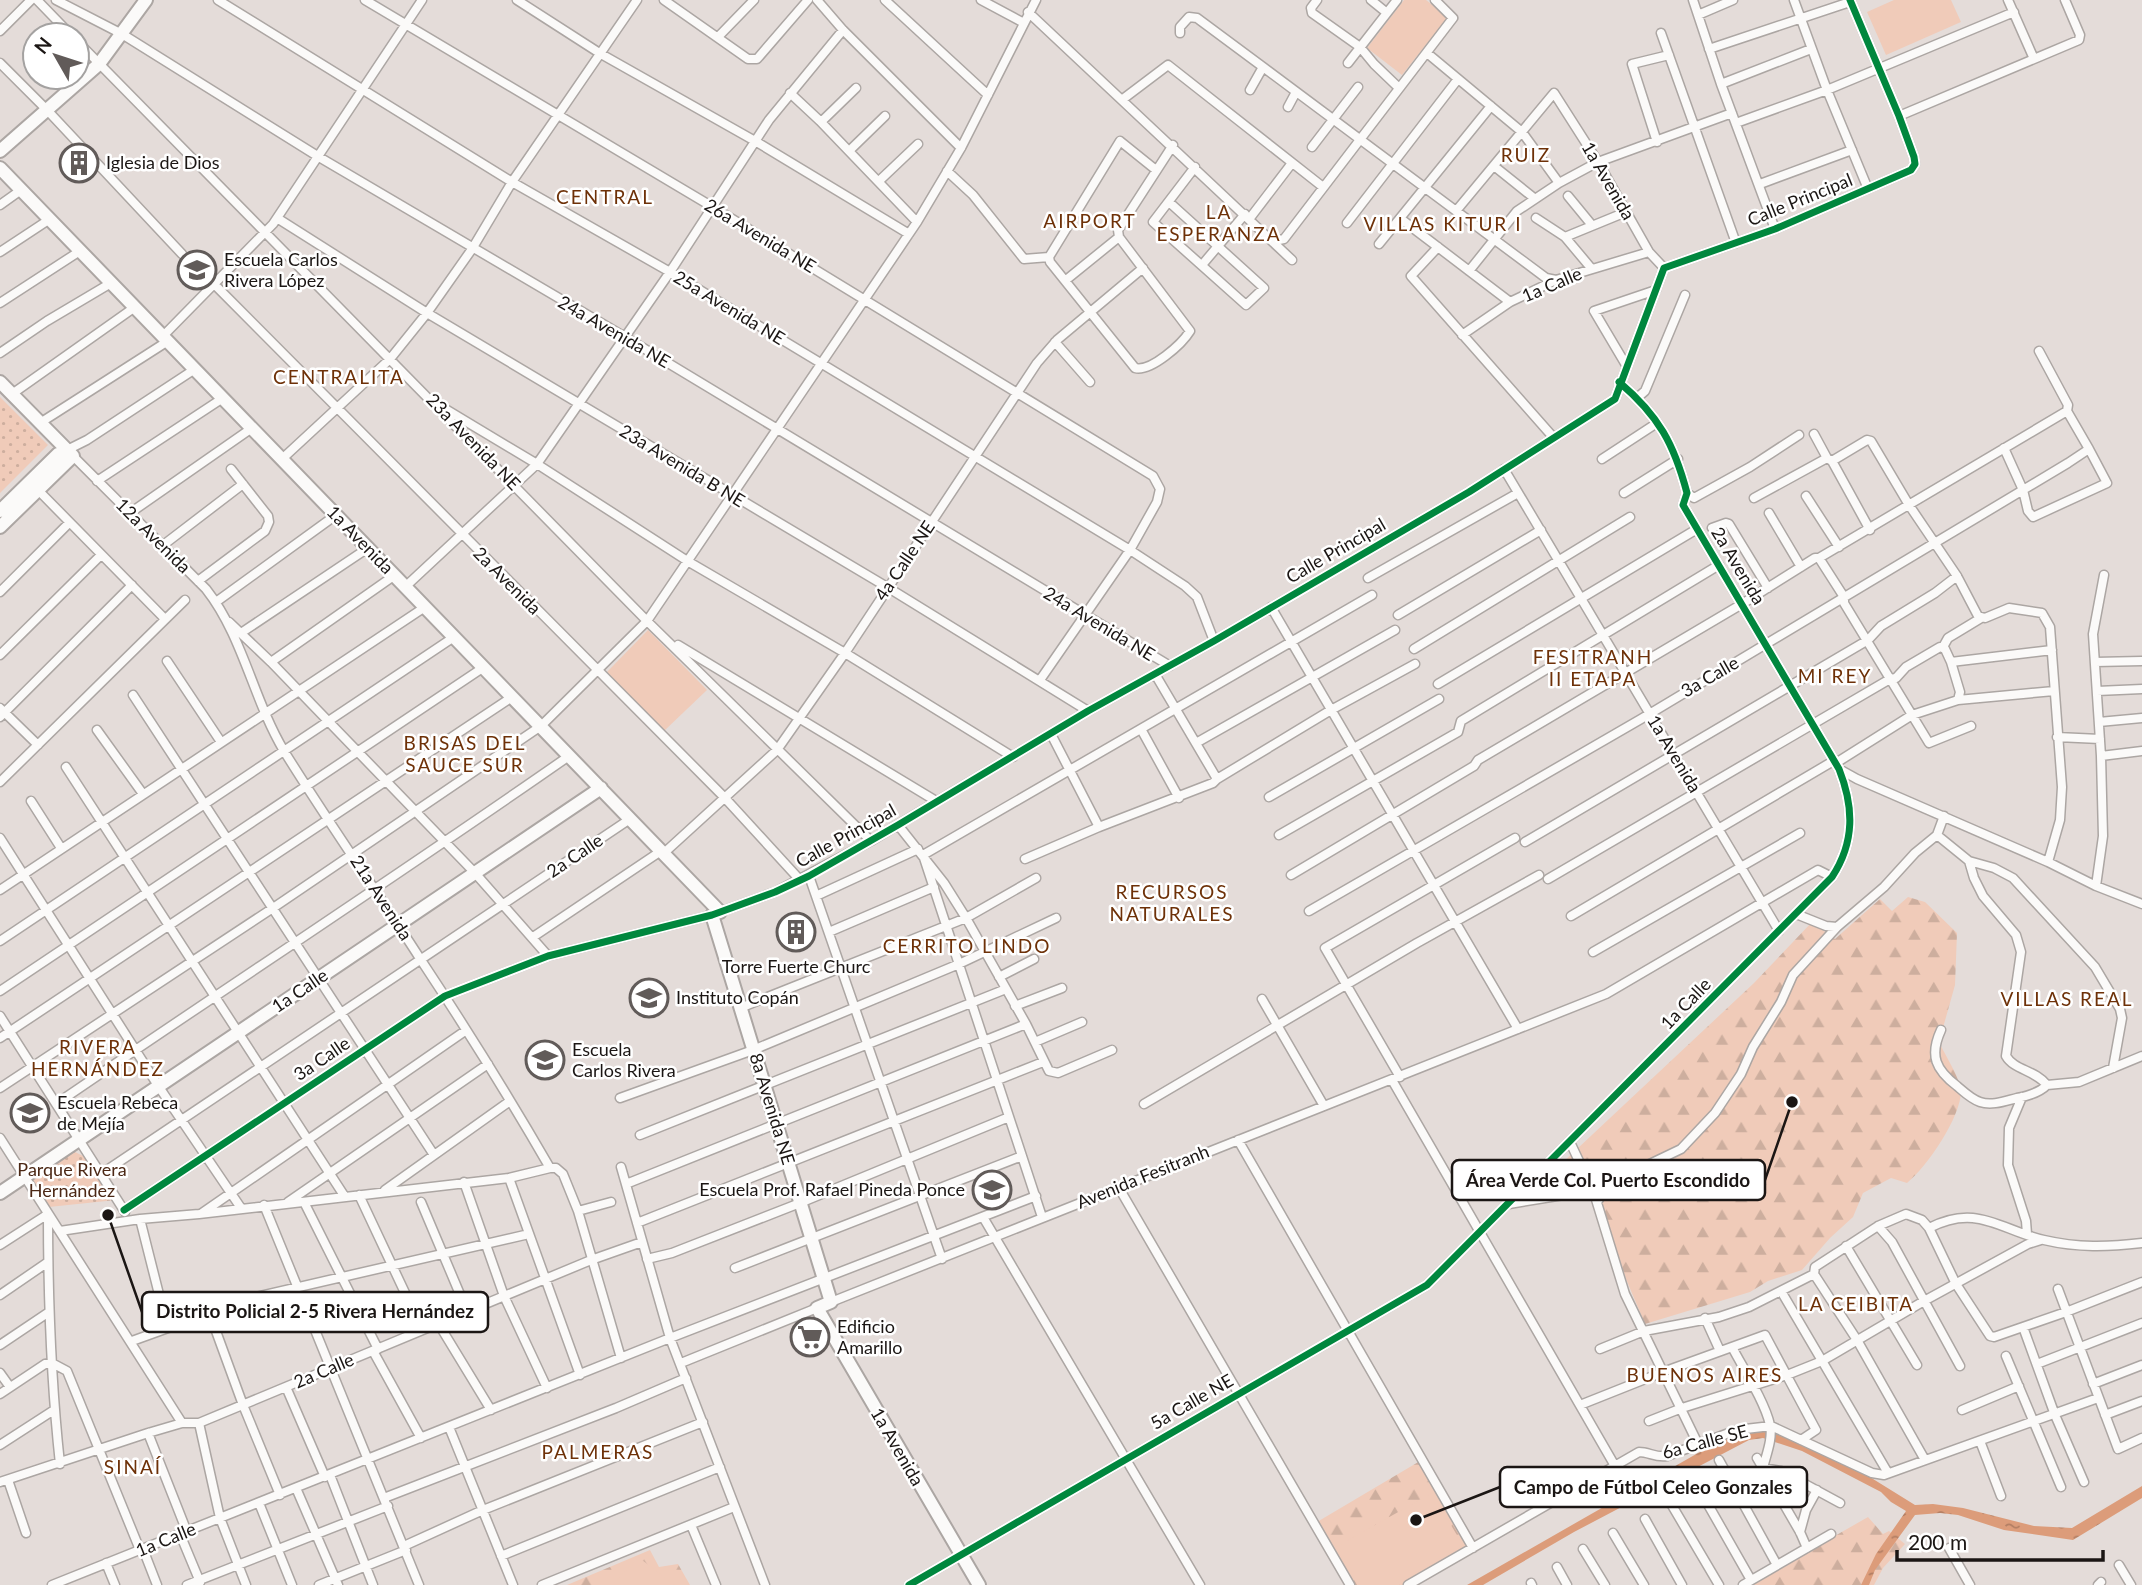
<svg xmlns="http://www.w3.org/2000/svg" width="2142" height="1585" viewBox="0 0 2142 1585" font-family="Lato,sans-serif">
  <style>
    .grass { fill: url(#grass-dots) }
    .forest { fill: url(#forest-firs) }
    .garden { fill: #f0cbb9 }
    .water { fill: url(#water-ripples) }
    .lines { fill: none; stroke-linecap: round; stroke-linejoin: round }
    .street-casing { stroke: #aca6a3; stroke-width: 11 }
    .secondary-casing { stroke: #aca6a3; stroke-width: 16 }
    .street { stroke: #fbfaf9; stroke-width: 8 }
    .secondary { stroke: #fbfaf9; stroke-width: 12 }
    .cycleway-casing { stroke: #fff; stroke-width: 11 }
    .cycleway { stroke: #00873e; stroke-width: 7 }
    .labels { text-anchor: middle; stroke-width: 5; stroke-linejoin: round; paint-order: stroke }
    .poi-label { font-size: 18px; fill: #1b1614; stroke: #fff; text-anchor: start }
    .street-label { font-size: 18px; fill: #1b1614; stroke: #fff }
    .park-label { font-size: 18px; fill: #4c2815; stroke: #fff }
    .neighbourhood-label { font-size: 19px; letter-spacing: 2px; fill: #6e3108; stroke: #fff }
    .leader { fill: none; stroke: #1b1614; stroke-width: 2.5 }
    .callout-dot { fill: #1b1614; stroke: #fff; stroke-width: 2.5 }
    .callout { fill: #fff; stroke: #1b1614; stroke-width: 2.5 }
    .callout-label { font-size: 19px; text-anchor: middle; font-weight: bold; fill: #1b1614 }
  </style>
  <defs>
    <pattern id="grass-dots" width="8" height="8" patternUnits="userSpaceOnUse" patternTransform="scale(1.75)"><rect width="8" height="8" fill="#f0cbb9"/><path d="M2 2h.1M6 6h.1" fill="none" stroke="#cdae9e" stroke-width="1.8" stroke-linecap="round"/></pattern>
    <pattern id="forest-firs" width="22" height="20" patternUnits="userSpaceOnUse" patternTransform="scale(1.75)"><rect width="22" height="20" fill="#f0cbb9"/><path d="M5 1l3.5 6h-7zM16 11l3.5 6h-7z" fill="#cdae9e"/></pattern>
    <pattern id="water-ripples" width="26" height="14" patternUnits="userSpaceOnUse" patternTransform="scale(1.75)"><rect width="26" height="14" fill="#dc9c7a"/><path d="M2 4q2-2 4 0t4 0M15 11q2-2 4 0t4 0" fill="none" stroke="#b27e63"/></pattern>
  </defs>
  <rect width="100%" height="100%" fill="#e4dcd9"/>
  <path class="grass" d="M0 397 48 445 0 493Z
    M75 1152 85 1157 116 1200 49 1207 31 1178Z"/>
  <path class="forest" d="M1908 897 1925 902 1957 933 1955 985 1939 1042C1944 1053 1961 1080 1961 1091 1961 1117 1927 1167 1907 1183L1891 1178 1863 1193 1853 1217 1830 1238 1802 1270 1768 1281 1750 1292 1645 1324 1626 1279 1595 1186 1529 1194 1754 983 1812 922 1835 939 1880 899 1892 911Z
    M1420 1461 1471 1548 1407 1585H1352L1317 1522Z
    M1868 1517 1883 1534 1889 1531 1905 1544 1883 1568 1874 1585H1749Z
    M650 1550 659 1567 678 1564 690 1585H567Z"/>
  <path class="garden" d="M1404 0H1426L1448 17 1402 75 1367 48Z
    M1894 0H1951L1961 22 1886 55 1867 12Z
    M648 630 707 690 664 731 606 673Z
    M81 1163 95 1185 81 1194 67 1172Z
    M1432 1493 1464 1547 1399 1585H1357L1336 1547Z
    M638 1557 675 1585H613Z"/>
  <path class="water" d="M1765 1430 1774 1431 1865 1474 1915 1505 1933 1504 1963 1508 2034 1526 2072 1528 2142 1486V1498L2073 1540 2004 1530 1958 1515 1940 1513 1915 1515 1875 1570 1869 1585H1861L1876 1554 1906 1511 1891 1502 1881 1492 1802 1451 1763 1438 1749 1440 1574 1532 1483 1585H1467L1698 1453 1728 1439Z"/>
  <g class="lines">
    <defs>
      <path id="street" d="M37 0 71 35
        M56 0 122 34 319 157 625 337 1170 666
        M218 0 512 182 670 272 1130 550 1185 586 1197 597 1214 641
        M365 0 711 206 1153 476 1160 489 1157 502 1130 550 1040 680
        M517 0 601 54 755 141 909 234
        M664 0 748 59H757L808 0
        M817 0 843 30 961 148
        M885 0 988 95
        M981 0 1024 23
        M1317 0 1311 8 1312 13 1360 47 1374 64 1399 88
        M1371 0 1387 13
        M1693 0 1721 84 1775 229
        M1794 0 1827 90 1868 189
        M2008 0 2034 59
        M1028 12 1292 260
        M1698 15 1733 0
        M0 31 31 0
        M1180 33V27L1189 17 1197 18 1263 67
        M1661 33 1736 243
        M718 37 754 0
        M77 41 647 621 871 841
        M1709 49 1850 2
        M1427 53 1522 132 1559 183
        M0 63 48 111 182 254
        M1348 63 1397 0
        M1721 84 1811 49
        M1250 90 1263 67 1546 278 1556 280
        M790 93 820 121 917 222
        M1123 99 1168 65 1323 187
        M1288 107 1296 92
        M1899 116 2079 40 2080 35 2065 0
        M821 122 856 88
        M1736 123 1827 90 2014 12
        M1657 142 1632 64 1669 55
        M1312 147 1358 87
        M849 151 885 116
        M1494 166 1534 198
        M947 171 973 195 1024 259 1049 257
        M879 181 918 144
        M1760 184 1852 150
        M1568 196 1591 224
        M1169 202 1264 288 1246 305 1153 222 1195 167
        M0 205 21 190
        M1456 211 1554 93 1598 162 1649 252 1664 268
        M277 218 427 313 887 587 1088 711
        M1250 218 1292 163
        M1536 218 1565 237 1591 268
        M1401 219 1510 302
        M1347 223 1458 79
        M1565 237 1626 212
        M1274 241 1284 239 1453 18 1435 0
        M1379 244 1491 106
        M1438 247 1411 276 1553 437
        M0 252 50 219
        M1049 257 1050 262 1135 368C1151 372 1182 344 1190 331L1119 237 1118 230 1173 145
        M1049 257 1120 141 1156 170
        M1202 265 1245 214
        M1469 271 1517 211 1559 183 1598 162 1732 113
        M1066 280 1119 237
        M213 283 724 797 800 880
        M0 303 80 251
        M1462 335 1510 302 1556 280 1649 252
        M163 336 273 224 422 0
        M1055 342 1090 382
        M0 353 47 321 111 283
        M1626 365 1594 311 1656 290
        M12 394 135 307
        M1637 398 1645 391 1685 295
        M442 407 537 464 689 562 845 653 1013 757
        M40 423 168 341
        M1814 434 1827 458 1832 461 1870 530
        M2004 448 2023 490 2028 511 2033 517 2107 483 2089 449
        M67 450 87 440 195 369
        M73 456 206 589C243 636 253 699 284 751 328 822 376 890 421 960 466 1028 509 1097 550 1168
        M282 459 390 359 427 313 472 249 512 182 637 0
        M1602 459 1657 423
        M1832 461 1867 440 1871 441 1909 505 1957 576 1978 616 1985 618 2009 608 2042 613 2050 627 2062 787 2060 820 2048 862
        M1504 469 1779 931
        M97 481 223 398
        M38 490 165 619
        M1624 493 1678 459
        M1687 493 1694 498 1750 467 1799 435
        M1806 496 1839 547
        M1754 498 1827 458
        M130 513 252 428
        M1769 513 1801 567
        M1712 528 1726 523 1729 524 1768 588
        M162 546 243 484
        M1819 558 2067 411 2068 405 2039 351
        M1368 578 1518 493
        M198 581 265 531 269 522 268 516 231 469
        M405 587 537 464 670 272 769 120 843 30
        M0 592 69 523
        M216 602 336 515
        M1271 607 1518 1029
        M1398 615 1541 530
        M229 622 271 662 475 873 548 956
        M241 633 368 548
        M678 645 936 801
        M1943 647 1948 638 1981 618
        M1414 649 1630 517
        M0 655 101 555
        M167 661 221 742
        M271 662 395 575
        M2095 662 2142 661
        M1155 674 1217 779
        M1438 684 1697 529
        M2097 691 2142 689
        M133 695 434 1155
        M1958 700 2054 691
        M0 708 38 745
        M0 717 132 585
        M2099 722 2142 718
        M1141 729 1179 798
        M97 730 143 794
        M1051 734 1099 827
        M2057 737 2100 739
        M1196 743 1395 630
        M2101 756 2142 751
        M1836 763 1912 715 1958 700 1960 692 1951 662
        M66 767 345 1197
        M1839 769 1857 779 2048 862 2096 886 2142 904
        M0 782 185 600
        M1269 797 1439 699
        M31 801 61 848
        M898 825 944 883 966 918 1026 1024 1049 1071 1058 1073 1112 1050
        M1279 835 1458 732 1461 721 1719 565
        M1937 835 1969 861 1974 878 1983 896 2016 935 2021 952 2006 1056C2014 1070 2035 1070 2047 1085 2039 1093 2028 1096 2017 1098 2005 1101 1992 1106 1980 1102 1971 1099 1964 1092 1957 1086 1936 1070 1929 1056 1941 1030
        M0 838 159 1087 241 1208
        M1525 842 1868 640 1881 626 1935 593 1957 576
        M664 853 777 750 845 653 1037 363 1057 340 1143 268
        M1025 859 1099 827 1213 783 1217 779 1331 710 1415 664
        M1969 861 1994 868 2013 878 2095 967 2120 1009 2122 1018 2113 1068
        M1291 875 1474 766 1478 760 1742 604 1815 558H1819L1844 597V603L1929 743 1971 726
        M809 876 942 1259
        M1548 879 1890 679 1896 678 1906 667 1940 647 1945 649 1951 662 2052 650
        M2096 886 2103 836 2101 756 2093 634 2104 575
        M0 890 425 607
        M816 896 918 849
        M1309 911 1641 719 2068 463 2089 449 2067 411
        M720 912 775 892 871 841 1088 711 1214 641 1469 492 1615 399 1664 268 1775 229 1911 170 1915 164 1914 157 1899 116 1850 0
        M1796 914 1826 926 1837 927 1884 887 1915 853 1937 835 1944 816
        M1571 916 1835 760
        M829 932 934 887
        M533 937 661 851
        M0 941 454 637
        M1593 952 1800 833
        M999 977 1034 959
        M0 991 484 667
        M1262 999 1324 1106
        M1015 1006 1062 988
        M740 1008 966 918 1036 878
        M0 1016 125 1212
        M0 1038 512 697
        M1035 1042 1082 1022
        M1400 1077 1325 948 1515 838
        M1392 1080 1615 1466
        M2047 1085 2079 1082 2142 1056
        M0 1088 273 908 541 726 647 621 917 222 961 148 1036 0
        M2022 1097 2009 1128 2008 1165 2026 1221 2027 1234
        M620 1098 753 1050 959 964 1056 918
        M56 1104C227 987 400 874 569 756
        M1144 1104 1417 943 1539 875
        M640 1135 1006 989
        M0 1138 182 1423
        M1238 1140 1473 1548
        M1570 1142 1594 1193
        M621 1167 670 1338 765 1585
        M550 1168H556L563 1174 578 1211 621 1358
        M101 1174 630 819
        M509 1178 580 1375
        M464 1182 504 1296 547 1388
        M626 1184 1026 1024
        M1119 1188 1350 1585
        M385 1190 510 1101
        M359 1195 422 1329
        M288 1202 488 1064
        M304 1202 378 1349
        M421 1202 467 1311
        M1597 1202 1610 1183 1681 1149 1715 1113 1741 1074 1753 1047 1781 1002 1793 975 1837 927
        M1509 1204 1588 1191 1594 1193 1625 1294 1698 1444
        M264 1205 419 1585
        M124 1210 445 996 548 956 712 915
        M578 1211 611 1202
        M202 1213 465 1031
        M48 1214C48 1298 51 1381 60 1464
        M983 1217 1200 1585
        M1042 1217 923 855 1372 595
        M140 1219 167 1326
        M637 1223 1043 1062
        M1878 1226 1892 1242 1960 1366
        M1929 1228 1956 1284 1990 1336 1994 1337 2066 1312 2142 1282
        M60 1231 140 1219 199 1214 509 1178 550 1168
        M0 1245 48 1214
        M1846 1246 1917 1365
        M647 1259 672 1253 800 1203 1009 1117
        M735 1268 1022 1156
        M1814 1274 1857 1340 1925 1460
        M2058 1289 2118 1449 2142 1438
        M1781 1291 1888 1473
        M0 1295 48 1262
        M831 1302 1606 994 1818 870 1832 877
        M209 1312 243 1405 280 1495
        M1705 1318 1720 1351
        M438 1323 491 1410
        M2023 1327 2055 1415 2084 1482
        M132 1341 251 1298 529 1234
        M0 1345 49 1312
        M1732 1347C1743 1368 1765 1402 1770 1425 1773 1439 1766 1455 1763 1468L1781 1471 1840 1503
        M1600 1349 1644 1331 1719 1317 1749 1307 1814 1274 1815 1267 1878 1226 1906 1214 1922 1220 1929 1228C1977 1203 2000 1230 2044 1240 2078 1248 2108 1247 2142 1243
        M373 1351 421 1438
        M2006 1356 2061 1487
        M681 1363 817 1308
        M2037 1364 2142 1323
        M0 1373 10 1387
        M2093 1384 2142 1365
        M286 1387 325 1477
        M0 1394 45 1364 52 1363 67 1371 140 1550
        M1580 1405 1663 1372 1765 1335 1816 1430 1801 1440
        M1962 1410 2019 1386
        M2105 1415 2142 1401
        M1649 1421 1682 1408 1787 1375 1822 1361 1924 1301 2028 1244 2041 1240
        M199 1423 220 1518 246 1585
        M449 1427 513 1585
        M148 1433 187 1532
        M1980 1441 2001 1496
        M0 1445 54 1410
        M1757 1458 1800 1532 1807 1548
        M1719 1460 1777 1565
        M330 1475 373 1585
        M8 1480 26 1533
        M0 1482 148 1433 182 1423H199L591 1260 642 1242
        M1698 1487 1751 1580
        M296 1488 338 1585
        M384 1498 616 1408 686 1378
        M1670 1502 1719 1585
        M259 1503 292 1585
        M1645 1519 1682 1585
        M691 1525 716 1585
        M1800 1532 1806 1510 1817 1490
        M1613 1533 1644 1585
        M180 1534 200 1582
        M404 1546 483 1510 703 1422
        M1949 1548 1970 1585
        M143 1549 157 1585
        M1583 1549 1605 1585
        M501 1556 720 1467
        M106 1563 115 1585
        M2119 1565 2131 1585
        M1557 1567 1567 1585
        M1531 1583 1532 1585
        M52 1585 670 1338 1036 1196
        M187 1585 388 1506
        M319 1585 406 1550
        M542 1585 734 1507
        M909 1585 1427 1285 1832 877C1855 842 1854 807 1839 769L1683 505 1687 493C1674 444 1659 416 1619 382
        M1408 1585 1639 1452C1649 1452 1656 1458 1667 1456L1737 1430 1771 1426 1872 1473 1884 1475 2098 1398
        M1743 1585 1831 1534
        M2098 1585 2101 1582"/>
      <path id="secondary" d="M0 151 99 64 146 0
        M0 168 720 912 712 915 831 1302 817 1308 979 1585
        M0 382 73 456 0 527
        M0 511 58 454 67 450
        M0 1193 601 788"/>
    </defs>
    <use href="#street" class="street-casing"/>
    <use href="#secondary" class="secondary-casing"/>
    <use href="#street" class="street"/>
    <use href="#secondary" class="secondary"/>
    <defs>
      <path id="cycleway" d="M124 1210 445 996 548 956 712 915 775 892 809 876 898 825 1088 711 1214 641 1469 492 1615 399 1664 268 1775 229 1911 170 1915 164 1914 157 1899 116 1850 0
        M909 1585 1427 1285 1832 877C1855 842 1854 807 1839 769L1683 505 1687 493C1674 444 1659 416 1619 382"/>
    </defs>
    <use href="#cycleway" class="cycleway-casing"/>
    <use href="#cycleway" class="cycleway"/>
  </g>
  <defs>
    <symbol id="building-ring" viewBox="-11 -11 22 22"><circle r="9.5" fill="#fff" stroke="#615b59" stroke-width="1.5"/><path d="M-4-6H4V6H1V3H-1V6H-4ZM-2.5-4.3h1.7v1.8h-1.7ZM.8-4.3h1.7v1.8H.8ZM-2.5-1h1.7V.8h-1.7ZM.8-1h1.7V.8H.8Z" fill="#615b59"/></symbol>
    <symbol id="school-ring" viewBox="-11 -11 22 22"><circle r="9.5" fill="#fff" stroke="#615b59" stroke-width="1.5"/><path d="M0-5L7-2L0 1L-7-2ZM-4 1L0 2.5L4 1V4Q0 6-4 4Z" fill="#615b59"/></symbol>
    <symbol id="supermarket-ring" viewBox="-11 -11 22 22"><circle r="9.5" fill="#fff" stroke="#615b59" stroke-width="1.5"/><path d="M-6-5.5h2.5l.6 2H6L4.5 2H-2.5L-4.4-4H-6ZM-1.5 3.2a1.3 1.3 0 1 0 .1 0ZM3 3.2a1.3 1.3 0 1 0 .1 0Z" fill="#615b59"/></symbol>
  </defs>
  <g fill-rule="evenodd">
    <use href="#building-ring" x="57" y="141" width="44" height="44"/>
    <use href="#school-ring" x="175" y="248" width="44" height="44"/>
    <use href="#building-ring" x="774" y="910" width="44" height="44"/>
    <use href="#school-ring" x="627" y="976" width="44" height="44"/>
    <use href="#school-ring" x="523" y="1038" width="44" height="44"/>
    <use href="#school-ring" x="8" y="1091" width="44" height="44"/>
    <use href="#school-ring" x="970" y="1168" width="44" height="44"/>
    <use href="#supermarket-ring" x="788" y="1315" width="44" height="44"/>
  </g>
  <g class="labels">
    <g class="poi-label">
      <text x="106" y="169">Iglesia de Dios</text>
      <text x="224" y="266">Escuela Carlos<tspan x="224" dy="21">Rivera López</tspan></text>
      <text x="796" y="973" text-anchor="middle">Torre Fuerte Churc</text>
      <text x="676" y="1004">Instituto Copán</text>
      <text x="572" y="1056">Escuela<tspan x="572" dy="21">Carlos Rivera</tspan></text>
      <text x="57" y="1109">Escuela Rebeca<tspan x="57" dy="21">de Mejía</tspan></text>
      <text x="965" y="1196" text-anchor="end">Escuela Prof. Rafael Pineda Ponce</text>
      <text x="837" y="1333">Edificio<tspan x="837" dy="21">Amarillo</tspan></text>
    </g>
    <g class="street-label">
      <text transform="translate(1608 181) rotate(60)" y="6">1a Avenida</text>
      <text transform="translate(1800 200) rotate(-22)" y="6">Calle Principal</text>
      <text transform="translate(760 236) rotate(31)" y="6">26a Avenida NE</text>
      <text transform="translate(1552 285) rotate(-23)" y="6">1a Calle</text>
      <text transform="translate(729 308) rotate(31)" y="6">25a Avenida NE</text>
      <text transform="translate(614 332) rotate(30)" y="6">24a Avenida NE</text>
      <text transform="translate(473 442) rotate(46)" y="6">23a Avenida NE</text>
      <text transform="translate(682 466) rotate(31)" y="6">23a Avenida B NE</text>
      <text transform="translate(153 536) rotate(45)" y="6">12a Avenida</text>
      <text transform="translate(360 540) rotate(46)" y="6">1a Avenida</text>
      <text transform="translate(1336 551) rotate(-30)" y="6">Calle Principal</text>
      <text transform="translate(905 561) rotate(-56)" y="6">4a Calle NE</text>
      <text transform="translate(1738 566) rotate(59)" y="6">2a Avenida</text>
      <text transform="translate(507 581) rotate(45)" y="6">2a Avenida</text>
      <text transform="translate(1099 624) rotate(31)" y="6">24a Avenida NE</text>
      <text transform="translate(1710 677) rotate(-30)" y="6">3a Calle</text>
      <text transform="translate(1674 754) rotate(59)" y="6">1a Avenida</text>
      <text transform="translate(846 836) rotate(-29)" y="6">Calle Principal</text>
      <text transform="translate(575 856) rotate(-34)" y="6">2a Calle</text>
      <text transform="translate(381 898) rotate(57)" y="6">21a Avenida</text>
      <text transform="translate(300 991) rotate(-34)" y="6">1a Calle</text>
      <text transform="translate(1686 1004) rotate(-46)" y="6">1a Calle</text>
      <text transform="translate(322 1059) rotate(-34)" y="6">3a Calle</text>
      <text transform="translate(772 1109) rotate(73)" y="6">8a Avenida NE</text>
      <text transform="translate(1143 1177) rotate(-22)" y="6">Avenida Fesitranh</text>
      <text transform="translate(324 1371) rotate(-23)" y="6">2a Calle</text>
      <text transform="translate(1192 1402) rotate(-30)" y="6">5a Calle NE</text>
      <text transform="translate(1705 1442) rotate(-15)" y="6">6a Calle SE</text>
      <text transform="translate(897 1447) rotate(60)" y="6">1a Avenida</text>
      <text transform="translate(166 1540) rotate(-22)" y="6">1a Calle</text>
    </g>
    <g class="park-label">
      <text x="72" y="1176">Parque Rivera<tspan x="72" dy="21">Hernández</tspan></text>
    </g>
    <g class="neighbourhood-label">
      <text x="1526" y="162">RUIZ</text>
      <text x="605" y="204">CENTRAL</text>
      <text x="1219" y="219">LA<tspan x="1219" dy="22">ESPERANZA</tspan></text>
      <text x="1090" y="228">AIRPORT</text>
      <text x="1443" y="231">VILLAS KITUR I</text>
      <text x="339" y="384">CENTRALITA</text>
      <text x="1593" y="664">FESITRANH<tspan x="1593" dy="22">II ETAPA</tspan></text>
      <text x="1835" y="683">MI REY</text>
      <text x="465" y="750">BRISAS DEL<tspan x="465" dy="22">SAUCE SUR</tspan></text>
      <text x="1172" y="899">RECURSOS<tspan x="1172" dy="22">NATURALES</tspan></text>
      <text x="967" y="953">CERRITO LINDO</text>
      <text x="2067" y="1006">VILLAS REAL</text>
      <text x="98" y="1054">RIVERA<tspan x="98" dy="22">HERNÁNDEZ</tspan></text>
      <text x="1856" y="1311">LA CEIBITA</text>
      <text x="1705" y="1382">BUENOS AIRES</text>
      <text x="598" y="1459">PALMERAS</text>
      <text x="133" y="1474">SINAÍ</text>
    </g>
  </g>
  <path class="leader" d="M1792 1102L1765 1180M108 1215L142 1312M1416 1520L1500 1487"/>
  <g class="callout-dot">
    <circle cx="1792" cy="1102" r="7"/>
    <circle cx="108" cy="1215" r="7"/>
    <circle cx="1416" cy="1520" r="7"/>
  </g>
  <g class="callout">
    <rect x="1452" y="1160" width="313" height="40" rx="7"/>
    <rect x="142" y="1292" width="346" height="40" rx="7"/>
    <rect x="1500" y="1467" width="307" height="40" rx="7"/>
  </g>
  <g class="callout-label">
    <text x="1608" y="1187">Área Verde Col. Puerto Escondido</text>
    <text x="315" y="1318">Distrito Policial 2-5 Rivera Hernández</text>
    <text x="1653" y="1494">Campo de Fútbol Celeo Gonzales</text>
  </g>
  <g transform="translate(56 56) rotate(309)"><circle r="33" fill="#ffffff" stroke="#a4a2a1" stroke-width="2"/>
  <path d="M0-5L12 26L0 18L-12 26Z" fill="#615b59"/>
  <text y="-10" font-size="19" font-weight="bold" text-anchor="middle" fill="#1b1614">N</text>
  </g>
  <path d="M1897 1550v10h206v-10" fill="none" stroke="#1b1614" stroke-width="3.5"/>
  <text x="1908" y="1550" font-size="21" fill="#1b1614" stroke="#ffffff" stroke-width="5" paint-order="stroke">200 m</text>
</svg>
